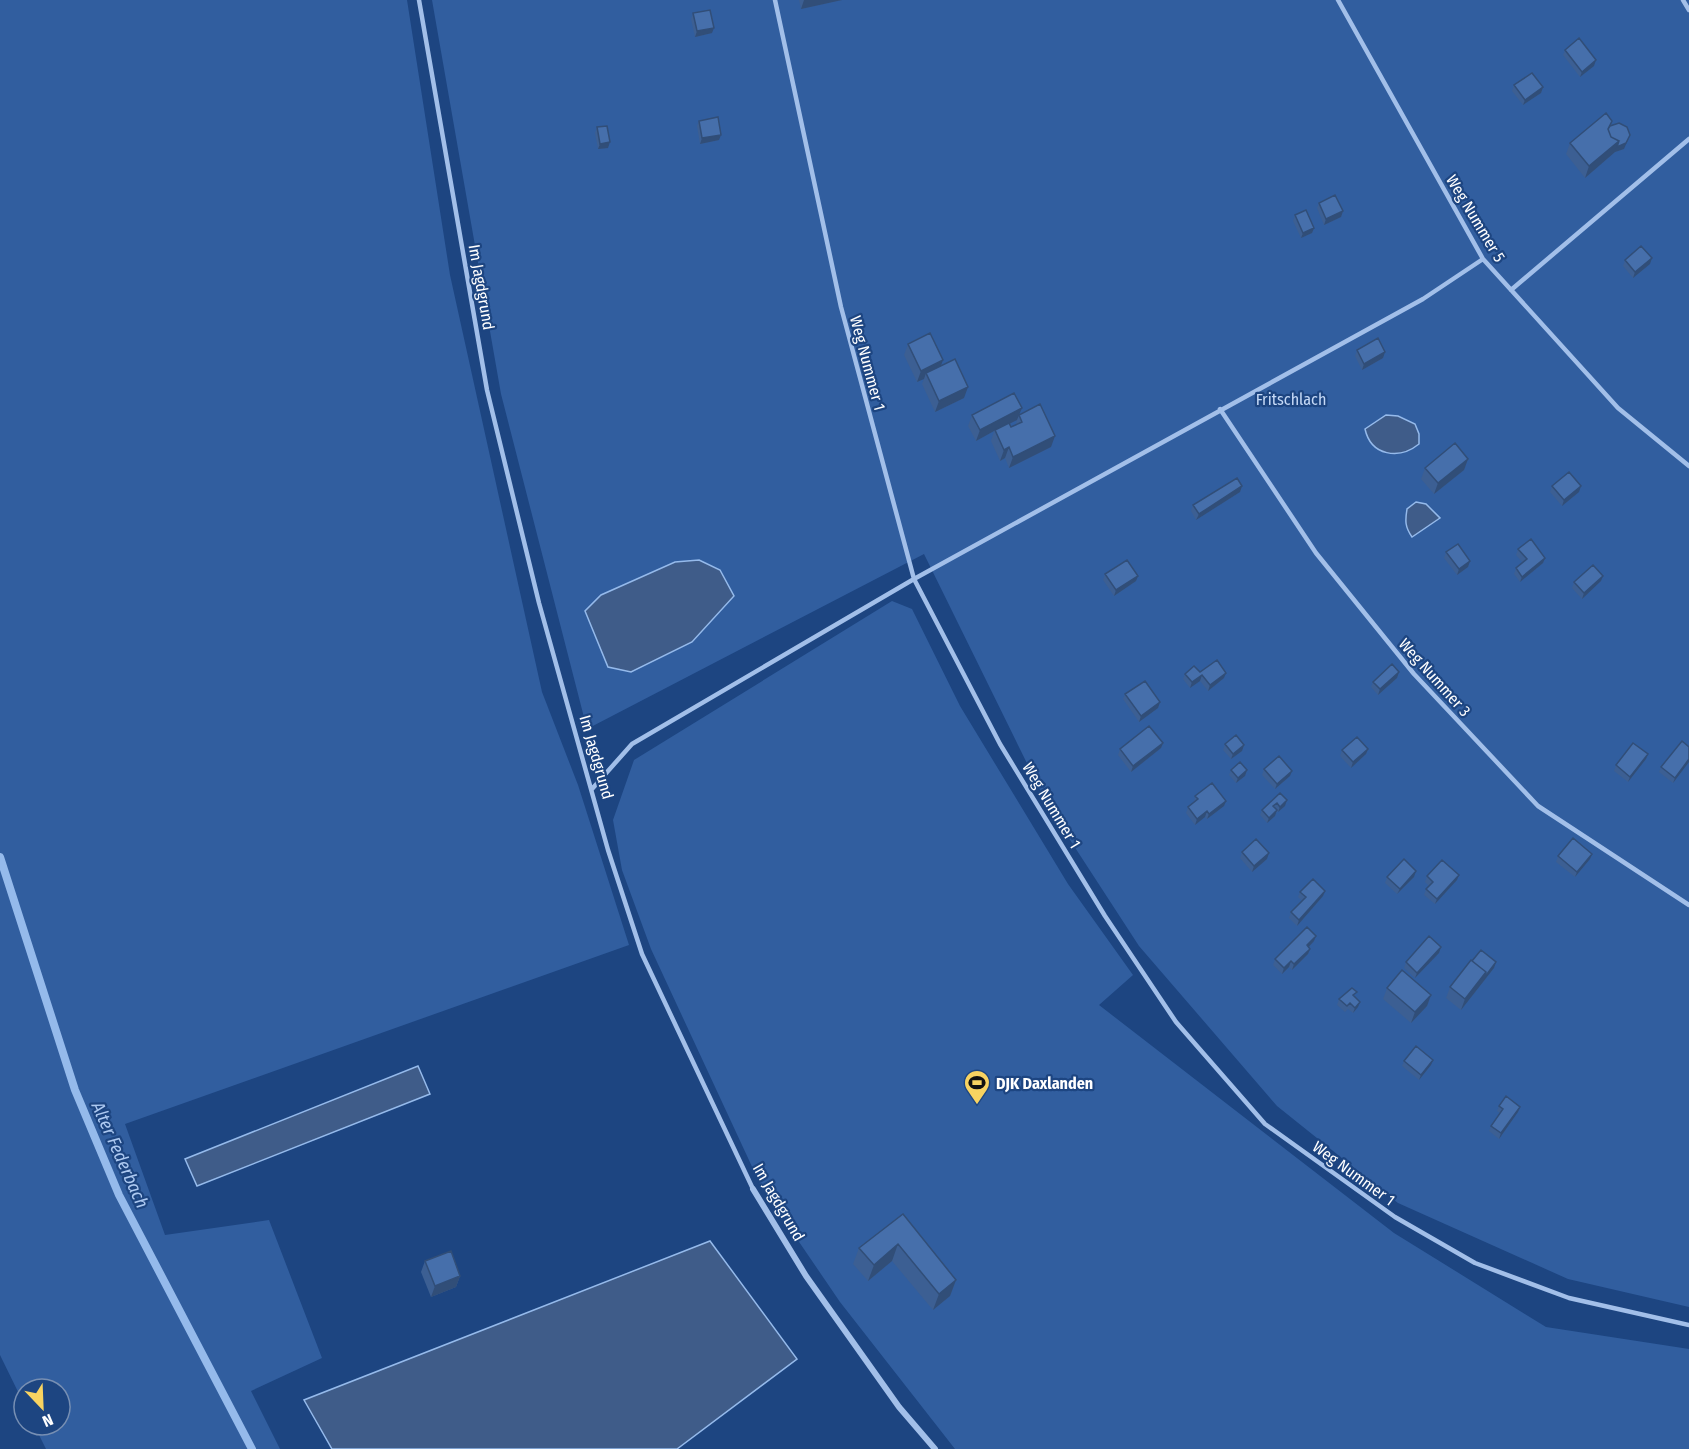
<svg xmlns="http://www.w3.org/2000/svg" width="1689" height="1449" viewBox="0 0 1689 1449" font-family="'Fira Sans Condensed',sans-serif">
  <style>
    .green { fill: #315e9f; fill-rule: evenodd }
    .water { fill: #3f5c89; stroke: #95baeb; stroke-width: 1.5 }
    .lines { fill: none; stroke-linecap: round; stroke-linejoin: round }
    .stream { stroke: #95baeb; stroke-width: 8 }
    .lane { stroke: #a2bfe9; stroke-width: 4.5 }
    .street { stroke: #a2bfe9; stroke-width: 6 }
    .wall { fill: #3c5f93; fill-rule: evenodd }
    .shaded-wall { fill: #314e78 }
    .building { fill: #466fab; stroke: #314e78; stroke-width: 1.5 }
    .labels { text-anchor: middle; stroke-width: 4.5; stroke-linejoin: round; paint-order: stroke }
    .street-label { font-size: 16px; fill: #fff; stroke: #1d4581 }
    .park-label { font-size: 16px; fill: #c6daf7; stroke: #1d4581 }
    .poi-label { font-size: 16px; font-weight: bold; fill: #fff; stroke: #1d4581; text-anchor: start }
    .water-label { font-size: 18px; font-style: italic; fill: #adc9f1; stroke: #1d4581 }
  </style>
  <rect width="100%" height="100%" fill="#1d4581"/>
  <path class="green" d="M0 0H407L450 275 542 692 578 785 629 945 125 1124 165 1235 269 1220 322 1358 251 1391 280 1449H46L34 1425H60V1389H24V1404L0 1355Z
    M432 0H1689V1307L1568 1279 1398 1203 1277 1106 1139 946 1048 806 924 554 587 729 501 394ZM675 562 720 570 734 596 692 642 585 611 601 595Z
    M892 601 912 609 960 706 1068 884 1133 975 1099 1005 1394 1233 1546 1327 1689 1349V1449H955L840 1302 761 1186 651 949 622 870 613 820 634 760Z"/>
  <path class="water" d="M1386 415 1398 416 1415 424 1419 434V444C1399 460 1371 456 1365 429Z
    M1416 502 1426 504 1440 518 1412 537C1405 527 1405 521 1407 509Z
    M699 560 720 570 734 596 692 642 631 672 608 667 585 611 601 595 675 562Z
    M418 1066 430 1094 197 1186 185 1159Z
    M710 1241 797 1359 677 1449H332L304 1400Z"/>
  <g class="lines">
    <path class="stream" d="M0 857 75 1090 119 1195 252 1449"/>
    <path class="lane" d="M419 0 487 390 539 603 608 850 642 954 753 1189
      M775 0 841 307 914 579 1000 744 1105 916 1176 1022 1265 1124 1395 1217 1475 1263 1569 1298 1689 1325
      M1338 0 1483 259 1618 408 1689 466
      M1683 0 1689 10
      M1511 290 1689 139
      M1220 409 1316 553 1414 674 1538 806 1689 905
      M592 789 632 744 914 579 1423 299 1483 259"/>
    <path class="street" d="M753 1189 806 1276 899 1407 935 1449"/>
  </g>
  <path class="wall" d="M799 0H842L801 9Z
    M693 13 712 33 695 37 691 19Z
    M1565 50 1594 66 1580 77 1563 55Z
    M1514 85 1543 87 1541 93 1523 105 1512 91Z
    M699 121 719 140 700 144 697 126Z
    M1612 121 1610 126 1624 149 1615 152 1585 178 1566 154 1570 143Z
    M597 127 608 148 598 149 595 133Z
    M1319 203 1343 211 1341 217 1324 225 1317 208Z
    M1295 215 1314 228 1312 233 1301 238 1293 221Z
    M1625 260 1650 264 1633 278 1623 266Z
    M908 344 941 365 964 398 935 412 922 384 924 379 917 382 904 355Z
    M1357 350 1383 358 1362 370 1355 356Z
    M1019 414 1051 447 1009 468 1005 458 1000 461 991 441 994 431 976 441 968 426 972 415ZM1017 420 1015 426 1011 427 1009 424Z
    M1468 459 1464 470 1434 494 1421 479 1425 468Z
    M1242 486 1240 492 1196 520 1191 511 1193 505Z
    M1552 486 1579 492 1562 506 1550 492Z
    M1518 549 1545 558 1543 563 1520 582 1514 574 1516 568 1523 563 1516 555Z
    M1446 552 1470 561 1468 567 1457 575 1444 558Z
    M1105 574 1136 581 1114 596 1103 580Z
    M1601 581 1582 599 1572 588 1574 582Z
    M1200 672 1224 678 1208 691 1200 681 1190 688 1183 679 1185 674Z
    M1399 672 1397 678 1378 695 1371 687 1373 682Z
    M1125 694 1160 702 1158 708 1139 722 1123 699Z
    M1163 743 1161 748 1131 772 1118 755 1120 749Z
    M1225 744 1244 745 1242 751 1231 759 1223 750Z
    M1689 747V762L1673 783 1659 772 1661 767Z
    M1368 749 1366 754 1351 768 1340 756 1342 750Z
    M1648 754 1646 759 1628 782 1614 771 1616 765Z
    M1264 769 1290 776 1275 789 1262 775Z
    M1231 770H1247L1245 776 1236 783 1229 775Z
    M1280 793 1285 806 1278 812 1277 811 1275 816 1267 823 1260 815 1262 810Z
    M1195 796 1226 801 1224 806 1207 819 1205 817 1195 825 1186 813 1188 807 1194 802Z
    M1242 852 1267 859 1252 872 1240 858Z
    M1592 854 1590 859 1575 877 1556 862 1558 856Z
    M1427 876 1457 880 1435 904 1424 895 1426 889 1429 886 1425 882Z
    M1387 877H1414L1397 894 1385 883Z
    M1325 891 1323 896 1297 926 1289 918 1291 912 1302 901 1298 897 1300 892Z
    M1314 941 1309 947 1310 949 1308 954 1292 970 1289 967 1282 974 1273 965 1275 959Z
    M1441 947 1439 953 1415 978 1404 968 1406 962Z
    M1472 961 1496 962 1494 968 1461 1010 1446 998 1450 987Z
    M1387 988 1431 995 1427 1006 1411 1023 1383 999Z
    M1355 997 1358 1007 1353 1013 1348 1009 1345 1012 1337 1005 1339 999Z
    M1404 1061 1431 1065 1419 1080 1402 1066Z
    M1499 1106 1520 1107 1518 1112 1499 1139 1489 1131 1491 1126 1500 1113 1497 1111Z
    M903 1214 956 1280 950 1296 933 1310 892 1261 868 1281 853 1264 859 1248Z
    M425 1261 460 1276 456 1287 431 1297 421 1272Z"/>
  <path class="shaded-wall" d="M804 0H842L801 9Z
    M714 28 712 33 695 37 697 31Z
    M1596 60 1594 66 1580 77 1582 72Z
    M1543 87 1541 93 1523 105 1525 100Z
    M721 135 719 140 700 144 702 138Z
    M1630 135 1624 149 1615 152 1585 178 1589 166 1619 141Z
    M610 142 608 148 598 149 600 144Z
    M1343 211 1341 217 1324 225 1326 219Z
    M1314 228 1312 233 1301 238 1303 233Z
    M1652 258 1650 264 1633 278 1635 272Z
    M1385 352 1383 358 1362 370 1364 364Z
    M943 360 939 371 926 373 924 379 917 382 921 371Z
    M968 387 964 398 935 412 939 401Z
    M1022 408 1017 420 995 431V430L994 431 976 441 980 430Z
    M1055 436 1051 447 1009 468 1013 457Z
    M1009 447 1005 458 1000 461 1004 450Z
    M1468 459 1464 470 1434 494 1438 483Z
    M1242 486 1240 492 1196 520 1199 514Z
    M1581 486 1579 492 1562 506 1564 500Z
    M1545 558 1543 563 1520 582 1522 577Z
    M1470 561 1468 567 1457 575 1459 569Z
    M1138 576 1136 581 1114 596 1116 590Z
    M1603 576 1601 581 1582 599 1584 593Z
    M1399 672 1397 678 1378 695 1380 689Z
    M1226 673 1224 678 1208 691 1210 685Z
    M1202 675 1200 681 1190 688 1192 682Z
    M1160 702 1158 708 1139 722 1141 716Z
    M1163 743 1161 748 1131 772 1133 766Z
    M1244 745 1242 751 1231 759 1233 754Z
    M1368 749 1366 754 1351 768 1353 762Z
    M1648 754 1646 759 1628 782 1630 777Z
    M1689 759V762L1673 783 1675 778Z
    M1247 770 1245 776 1236 783 1238 778Z
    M1292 771 1290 776 1275 789 1277 784Z
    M1287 800 1285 806 1278 812 1280 807Z
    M1226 801 1224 806 1207 819 1209 814Z
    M1277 810 1275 816 1267 823 1269 818Z
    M1207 811 1205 817 1195 825 1197 819Z
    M1269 853 1267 859 1252 872 1254 866Z
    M1592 854 1590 859 1575 877 1577 872Z
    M1416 871 1414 877 1397 894 1400 889Z
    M1459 875 1457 880 1435 904 1437 899Z
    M1325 891 1323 896 1297 926 1299 920Z
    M1316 936 1314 941 1305 951 1307 945Z
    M1441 947 1439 953 1415 978 1417 973Z
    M1310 949 1308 954 1292 970 1294 964Z
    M1291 961 1289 967 1282 974 1284 968Z
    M1496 962 1494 968 1461 1010 1465 999 1486 972Z
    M1431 995 1427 1006 1411 1023 1415 1012Z
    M1360 1002 1358 1007 1353 1013 1355 1008Z
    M1433 1060 1431 1065 1419 1080 1421 1075Z
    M1520 1107 1518 1112 1499 1139 1501 1133Z
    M898 1244 892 1261 868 1281 874 1265Z
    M460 1276 456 1287 431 1297 435 1286Z
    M956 1280 950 1296 933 1310 939 1294Z"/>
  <path class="building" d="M710 10 714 28 697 31 693 13Z
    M1579 38 1596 60 1582 72 1565 50Z
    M1532 73 1543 87 1525 100 1514 85Z
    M1606 113 1612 121 1608 129 1611 137 1619 141 1589 166 1570 143Z
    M718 117 721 135 702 138 699 121Z
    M1619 123 1627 127 1630 135 1626 143 1617 147 1619 141 1611 137 1608 129 1610 126Z
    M607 126 610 142 600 144 597 127Z
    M1335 195 1343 211 1326 219 1319 203Z
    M1306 210 1314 228 1303 233 1295 215Z
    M1641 246 1652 258 1635 272 1625 260Z
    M930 333 943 360 921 371 908 344Z
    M1378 338 1385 352 1364 364 1357 350Z
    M955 359 968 387 939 401 926 373Z
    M1014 393 1022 408 980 430 972 415Z
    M1040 404 1055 436 1013 457 1009 447 1004 450 995 430 1009 423 1011 427 1022 422 1019 415Z
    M1455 443 1468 459 1438 483 1425 468Z
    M1569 472 1581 486 1564 500 1552 486Z
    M1237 478 1242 486 1199 514 1193 505Z
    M1531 539 1545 558 1522 577 1516 568 1527 559 1518 549Z
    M1458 544 1470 561 1459 569 1446 552Z
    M1127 560 1138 576 1116 590 1105 574Z
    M1593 565 1603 576 1584 593 1574 582Z
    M1217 660 1226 673 1210 685 1202 675 1192 682 1185 674 1194 666 1200 672Z
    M1392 664 1399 672 1380 689 1373 682Z
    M1145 681 1160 702 1141 716 1125 694Z
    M1149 726 1163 743 1133 766 1120 749Z
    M1236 735 1244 745 1233 754 1225 744Z
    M1357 737 1368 749 1353 762 1342 750Z
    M1682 741 1689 747V759L1675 778 1661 767Z
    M1633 743 1648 754 1630 777 1616 765Z
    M1279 756 1292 771 1277 784 1264 769Z
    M1240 762 1247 770 1238 778 1231 770Z
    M1212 783 1226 801 1209 814 1207 811 1197 819 1188 807 1198 799 1195 796Z
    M1280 793 1287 800 1280 807 1277 803 1273 806 1277 810 1269 818 1262 810Z
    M1573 838 1592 854 1577 872 1558 856Z
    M1256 839 1269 853 1254 866 1242 852Z
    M1404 859 1416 871 1400 889 1387 877Z
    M1442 860 1459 875 1437 899 1426 889 1433 882 1427 876Z
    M1313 879 1325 891 1299 920 1291 912 1306 897 1300 892Z
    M1307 927 1316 936 1307 945 1310 949 1294 964 1291 961 1284 968 1275 959Z
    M1429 936 1441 947 1417 973 1406 962Z
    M1481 950 1496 962 1484 978 1486 972 1472 961Z
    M1471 960 1486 972 1465 999 1450 987Z
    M1402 970 1431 995 1415 1012 1387 988Z
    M1352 988 1357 992 1353 995 1360 1002 1355 1008 1350 1003 1347 1006 1339 999Z
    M1416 1046 1433 1060 1421 1075 1404 1061Z
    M1506 1096 1520 1107 1501 1133 1491 1126 1503 1109 1499 1106Z
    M903 1214 956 1280 939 1294 898 1244 874 1265 859 1248Z
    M451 1251 460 1276 435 1286 425 1261Z"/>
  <defs>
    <symbol id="stadium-pin" viewBox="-11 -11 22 30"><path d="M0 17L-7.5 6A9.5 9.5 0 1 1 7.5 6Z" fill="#f8d361" stroke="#1d4581"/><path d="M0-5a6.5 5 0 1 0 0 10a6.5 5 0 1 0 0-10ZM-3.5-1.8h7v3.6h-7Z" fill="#111"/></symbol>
  </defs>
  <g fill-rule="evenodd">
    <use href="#stadium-pin" x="962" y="1068" width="30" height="40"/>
  </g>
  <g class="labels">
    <g class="street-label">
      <text transform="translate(1476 218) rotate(59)" y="6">Weg Nummer 5</text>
      <text transform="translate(482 287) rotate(80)" y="6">Im Jagdgrund</text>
      <text transform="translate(868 363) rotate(75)" y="6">Weg Nummer 1</text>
      <text transform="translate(1435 677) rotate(48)" y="6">Weg Nummer 3</text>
      <text transform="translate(597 757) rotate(74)" y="6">Im Jagdgrund</text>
      <text transform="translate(1052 805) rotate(59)" y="6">Weg Nummer 1</text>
      <text transform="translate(1354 1173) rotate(36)" y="6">Weg Nummer 1</text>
      <text transform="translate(779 1202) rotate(60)" y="6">Im Jagdgrund</text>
    </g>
    <g class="park-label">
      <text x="1291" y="405">Fritschlach</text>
    </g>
    <g class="poi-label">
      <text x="996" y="1089">DJK Daxlanden</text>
    </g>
    <g class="water-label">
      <text transform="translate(120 1155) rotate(66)" y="6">Alter Federbach</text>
    </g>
  </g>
  <g transform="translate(42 1407) rotate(157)"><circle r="28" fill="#1d4581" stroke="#778fb3" stroke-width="1.5"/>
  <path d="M0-4.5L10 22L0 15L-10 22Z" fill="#f8d361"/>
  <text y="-9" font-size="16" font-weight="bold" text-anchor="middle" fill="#ffffff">N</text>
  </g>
</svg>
